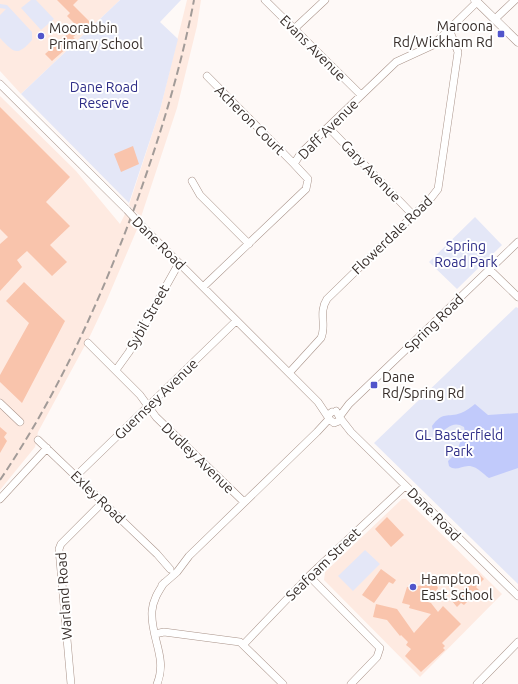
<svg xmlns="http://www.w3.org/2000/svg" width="518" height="684" viewBox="0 0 518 684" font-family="Ubuntu,sans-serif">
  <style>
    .built { fill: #feeae1 }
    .green { fill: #e4e7f7 }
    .water { fill: #c1cafb }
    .building { fill: #f9c4ac }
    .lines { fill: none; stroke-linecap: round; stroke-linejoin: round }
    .minor-casing { stroke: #a99389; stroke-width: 8 }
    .tertiary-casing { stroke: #a99389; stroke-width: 9 }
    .minor { stroke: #fff; stroke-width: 7 }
    .tertiary { stroke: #fff; stroke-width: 8 }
    .rail { stroke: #a29b98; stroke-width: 2; stroke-dasharray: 8 4; stroke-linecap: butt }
    .minor-bridge-casing { stroke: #a99389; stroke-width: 8; stroke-linecap: butt }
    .minor-bridge { stroke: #fff; stroke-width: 7 }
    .poi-dot { fill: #5155cb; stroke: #fff; stroke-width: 1.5 }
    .labels { text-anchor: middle; stroke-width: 4; stroke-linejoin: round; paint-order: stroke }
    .poi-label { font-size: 14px; fill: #372e2a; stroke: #fff; text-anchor: start }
    .street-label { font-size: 14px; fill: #372e2a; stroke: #fff }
    .park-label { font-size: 14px; fill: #2e2d87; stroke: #fff }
  </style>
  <rect width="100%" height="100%" fill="#fef9f7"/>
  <path class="built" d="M0 0H120L21 94 0 71Z
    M187 0H201L197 26 177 108 141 217 129 205 160 110Z
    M0 96 76 171 120 224 125 214 138 227 106 302 90 336 38 432 35 447 0 490Z
    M402 499H406L502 594 420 677 324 580 325 572Z"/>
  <path class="green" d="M31 0H36L54 19 41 30 21 8Z
    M120 0H181L160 22 178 39 160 110 129 203 21 94Z
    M0 4 7 5 32 32V40C17 57 14 53 0 38V15L6 9 0 8Z
    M475 217 502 245 457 289 429 262Z
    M516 307 518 308V584L374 443Z
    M365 550 380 564 353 591 338 576Z"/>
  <path class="water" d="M475 404 488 415 518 413V468L489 478C483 474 478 467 470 466 462 465 456 472 449 466L448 461 455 454 465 432 464 427C453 420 447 429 438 434L433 431 432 426C443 411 447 418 461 413 466 411 471 407 475 404Z"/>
  <path class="building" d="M57 0H78L73 5 91 23 73 37 76 40 52 61 45 54 77 26 67 16 70 13Z
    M0 107 70 177 46 202 70 226 50 245 67 262 52 276 27 251 17 260 22 267 0 291V244L8 237 0 229Z
    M133 146 139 164 121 172 114 154Z
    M24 282 65 321 22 403 0 382V375L29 323 6 301Z
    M0 427 7 433 4 437 7 441 0 453Z
    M387 517 404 535 391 547 375 529Z
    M381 569 396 580 393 584 389 582 374 603 362 595Z
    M479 574 484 579 476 587 483 594 477 601 472 597 464 605 461 603 457 607 452 601Z
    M436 584 438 588 428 602 431 603 438 612 443 606 461 624 442 643 445 646 443 648 445 650 421 672 405 656 411 649 406 645 408 642 401 635 400 636 387 620 373 617 376 604 397 609 414 633 431 614 409 608 410 605 402 603 407 587Z"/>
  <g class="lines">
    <defs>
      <path id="minor" d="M265 0 361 95
        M495 19 515 0
        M294 29 325 0
        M207 76 294 164
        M0 84 127 210
        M329 128 413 215
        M192 181 200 195 249 244
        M139 223 318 402 328 417
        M489 269 518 297
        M203 287 306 189 308 179 294 164 301 153 396 62 433 45 477 2
        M88 343 140 395 156 417 244 502
        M116 370 129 352 179 263
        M289 373 321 338C327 325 318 313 327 299L431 198 438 189 458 52 449 29
        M0 403 20 422
        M332 412 328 415 329 419 334 423 339 421 340 418 336 411
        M340 416 349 404 518 242
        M340 418 351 432 518 596
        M38 440 157 554 170 569
        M76 476 236 321
        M0 499 47 448
        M309 576 380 648 377 657 351 684
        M162 585 177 572 189 556 317 432 329 419
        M155 634 164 632 240 642 283 684
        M244 644 309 576 405 486
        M71 684 59 549 61 544 103 502
        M157 684C168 658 150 637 152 611 153 600 158 592 164 583
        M477 684 518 642"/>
      <path id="tertiary" d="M475 0 518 42"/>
    </defs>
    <use href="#minor" class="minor-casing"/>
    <use href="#tertiary" class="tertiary-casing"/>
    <use href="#minor" class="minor"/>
    <use href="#tertiary" class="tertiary"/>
    <path class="rail" d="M0 480C59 393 102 297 138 198 161 133 181 68 194 0"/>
    <defs>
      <path id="minor-bridge" d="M127 210 139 223"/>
    </defs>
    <use href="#minor-bridge" class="minor-bridge-casing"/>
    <use href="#minor-bridge" class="minor-bridge"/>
  </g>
  <g class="poi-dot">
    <rect x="497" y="30" width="8" height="8" rx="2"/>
    <circle cx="41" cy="36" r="4"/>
    <rect x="370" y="381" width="8" height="8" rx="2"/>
    <circle cx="413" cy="587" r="4"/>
  </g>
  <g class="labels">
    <g class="poi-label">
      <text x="493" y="31" text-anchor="end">Maroona<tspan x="493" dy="16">Rd/Wickham Rd</tspan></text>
      <text x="49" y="33">Moorabbin<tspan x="49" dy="16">Primary School</tspan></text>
      <text x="382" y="382">Dane<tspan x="382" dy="16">Rd/Spring Rd</tspan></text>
      <text x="421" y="584">Hampton<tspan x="421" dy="16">East School</tspan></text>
    </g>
    <g class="street-label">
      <text transform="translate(313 48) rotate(45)" y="5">Evans Avenue</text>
      <text transform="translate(250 120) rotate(45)" y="5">Acheron Court</text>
      <text transform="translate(328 129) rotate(-45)" y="5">Daff Avenue</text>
      <text transform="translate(371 171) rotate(46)" y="5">Gary Avenue</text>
      <text transform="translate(392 235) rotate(-44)" y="5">Flowerdale Road</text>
      <text transform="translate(159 243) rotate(45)" y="5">Dane Road</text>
      <text transform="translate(148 317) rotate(-61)" y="5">Sybil Street</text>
      <text transform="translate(434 323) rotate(-44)" y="5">Spring Road</text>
      <text transform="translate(156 399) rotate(-44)" y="5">Guernsey Avenue</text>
      <text transform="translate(198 458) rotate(44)" y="5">Dudley Avenue</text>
      <text transform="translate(98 497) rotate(44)" y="5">Exley Road</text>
      <text transform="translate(434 514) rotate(45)" y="5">Dane Road</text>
      <text transform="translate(323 564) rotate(-44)" y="5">Seafoam Street</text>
      <text transform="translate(64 596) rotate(-94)" y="5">Warland Road</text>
    </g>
    <g class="park-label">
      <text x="104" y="92">Dane Road<tspan x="104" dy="16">Reserve</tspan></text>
      <text x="466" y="251">Spring<tspan x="466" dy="16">Road Park</tspan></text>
      <text x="459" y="440">GL Basterfield<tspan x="459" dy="16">Park</tspan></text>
    </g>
  </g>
</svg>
